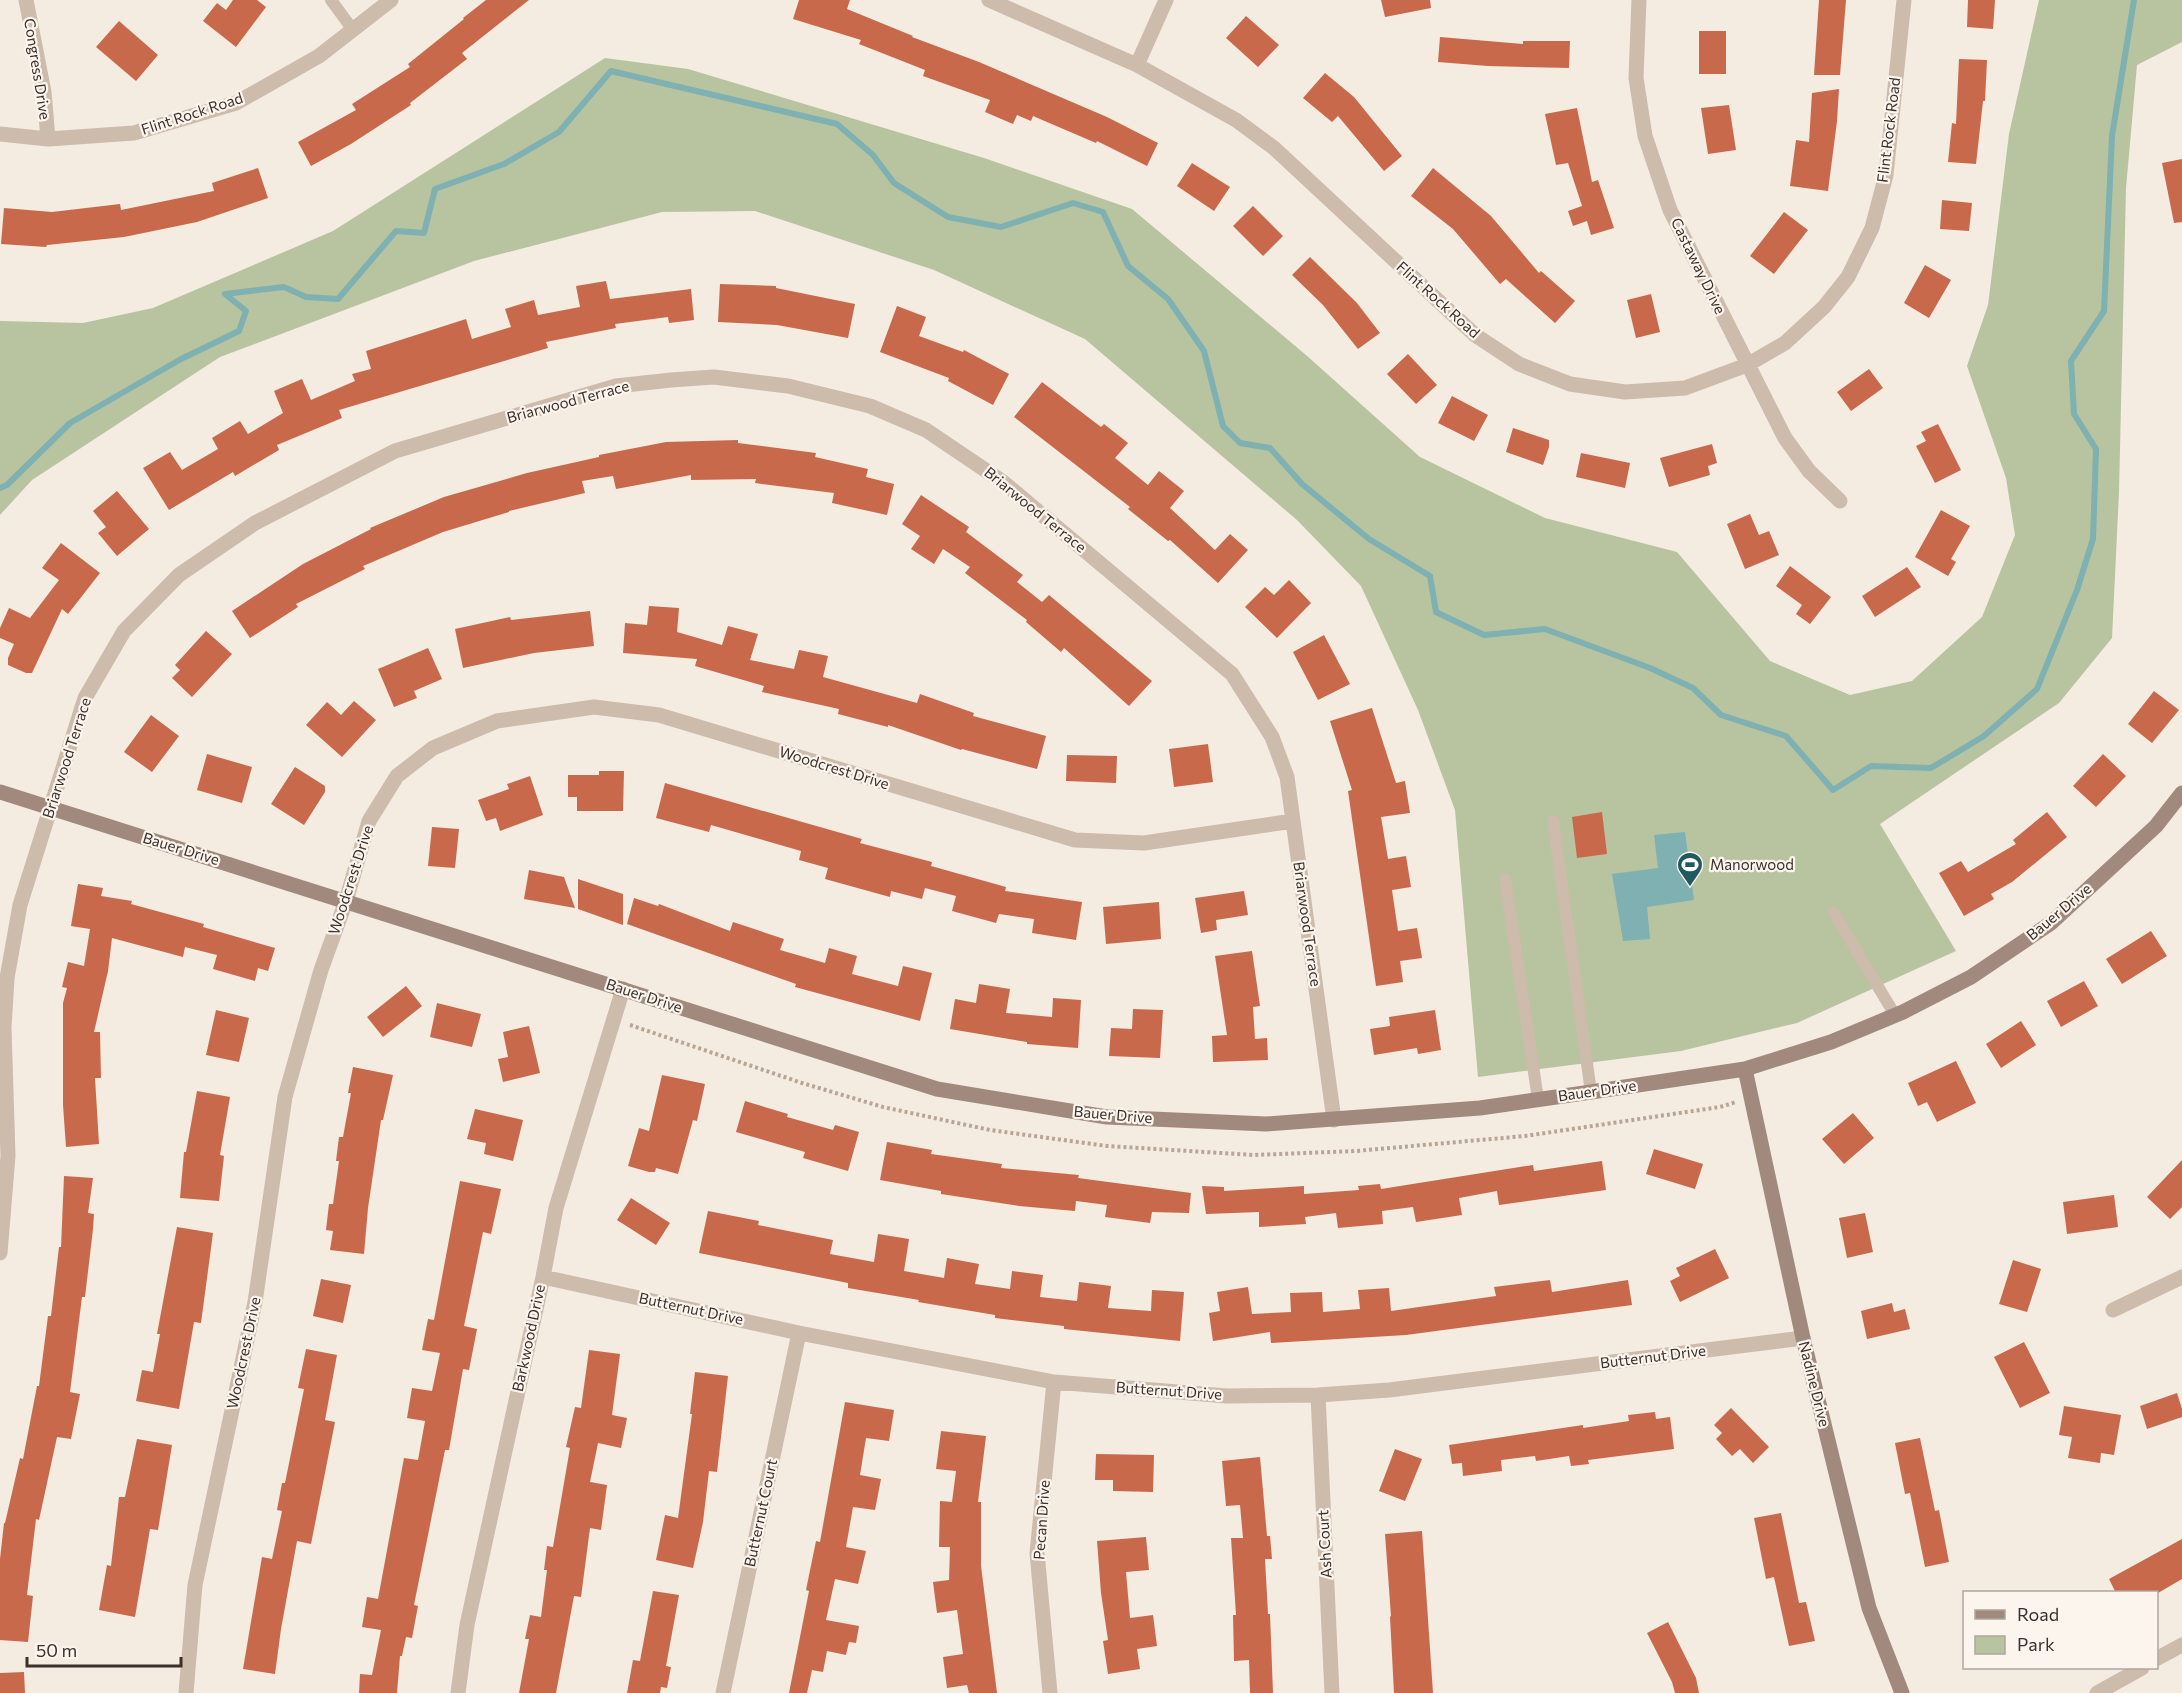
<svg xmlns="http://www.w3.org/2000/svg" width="2182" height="1693" viewBox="0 0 2182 1693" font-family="Commissioner,sans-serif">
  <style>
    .green { fill: #b8c4a0 }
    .water { fill: #7fb0b2 }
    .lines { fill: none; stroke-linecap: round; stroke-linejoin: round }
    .stream { stroke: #7fb0b2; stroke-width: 6 }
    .building { fill: #c8694b }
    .path { stroke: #b9a596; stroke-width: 4; stroke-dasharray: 3 3; stroke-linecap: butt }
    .lane { stroke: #cdbbac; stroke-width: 12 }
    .street { stroke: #cdbbac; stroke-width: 15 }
    .secondary { stroke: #a18a7d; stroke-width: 15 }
    .labels { text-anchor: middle; stroke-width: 4.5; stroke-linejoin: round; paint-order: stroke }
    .street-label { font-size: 15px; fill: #3b302b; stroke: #fbf5ee }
    .poi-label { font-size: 15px; fill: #3b302b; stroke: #fbf5ee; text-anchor: start }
  </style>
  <rect width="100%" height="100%" fill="#f4ebe1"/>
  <path class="green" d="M2039 0H2182V42L2137 65 2126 188 2119 492 2112 638 2059 703 1880 824 1956 951 1797 1023 1681 1051 1478 1077 1455 810 1418 710 1361 586 1297 520 1085 339 934 270 755 211 662 212 474 261 220 357 32 480 0 515V321L83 323 153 308 333 231 605 58 688 69 984 158 1132 209 1306 355 1420 457 1545 518 1677 552 1770 661 1850 695 1912 681 1982 617 2015 535 2006 478 1967 366 1988 305 2009 134Z"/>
  <path class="water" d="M1685 832 1694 900 1647 907 1650 939 1623 941 1612 874 1658 868 1654 835Z"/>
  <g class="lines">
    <path class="stream" d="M0 488 7 485 70 423 181 359 239 331 246 311 225 294 284 287 306 297 338 299 396 231 424 233 435 189 504 164 559 132 611 71 837 124 873 155 894 183 948 217 1001 227 1073 203 1103 212 1128 266 1168 299 1204 351 1223 426 1240 443 1270 448 1302 484 1369 539 1430 576 1436 612 1484 635 1545 629 1650 668 1693 688 1721 715 1786 736 1833 790 1871 766 1931 768 1984 736 2037 689 2077 590 2093 539 2096 449 2074 414 2071 361 2104 311 2112 136 2134 0"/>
  </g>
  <path class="building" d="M233 0H257L266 7 236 47 203 21 217 3 226 10Z
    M486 0H529L462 53 467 59 410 103 411 105 351 144 311 166 298 142 356 110 352 104 410 67 408 64 464 19 463 18Z
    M799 0H850L847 9 913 36 912 37 979 62 1107 117 1158 143 1147 166 1097 141 1096 143 1033 116 1031 121 1017 115 1013 124 985 112 990 100 923 76 925 70 859 44 861 40 793 19Z
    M1381 0H1430L1431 8 1385 17Z
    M1819 0H1846L1840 75H1814Z
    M1968 0H1995L1993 29 1967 27Z
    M1246 16 1279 45 1258 67 1226 38Z
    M119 21 158 55 136 81 96 47Z
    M1699 31H1726V74H1699Z
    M1440 37 1523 44V41H1570L1569 68 1488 66 1438 62Z
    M1959 59 1987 60 1985 101H1983L1976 164 1948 162 1952 123 1956 124Z
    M1325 73 1354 97 1402 156 1384 171 1338 116 1332 122 1303 98Z
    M1839 89 1837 121 1828 191 1790 186 1796 140 1809 142 1812 93Z
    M1729 105 1736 150 1708 154 1701 108Z
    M1577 108 1592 182 1598 180 1614 228 1591 235 1587 221 1573 226 1568 211 1582 206 1568 163 1556 165 1545 114Z
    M2182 159V222L2174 223 2162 163Z
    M1192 163 1230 187 1214 211 1177 186Z
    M258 168 268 198 197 222 124 237 47 245 46 247 1 244 4 208 52 212 120 204 121 210 214 191 212 183Z
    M1433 168 1491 216 1539 273 1541 271 1575 301 1555 323 1506 279 1500 284 1453 229 1411 196Z
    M1942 200 1972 203 1969 231 1940 229Z
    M1253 206 1283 236 1263 256 1233 226Z
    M1784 212 1808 230 1774 274 1750 256Z
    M1310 257 1357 303 1380 333 1358 349 1323 305 1292 275Z
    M1925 265 1951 280 1929 318 1904 303Z
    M606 281 610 299 691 289 694 320 669 323 668 317 615 324 616 328 546 342 548 348 339 410 342 418 277 445 279 450 235 476 233 472 169 510 143 468 170 452 182 470 218 449 212 438 240 421 248 434 283 413 274 391 302 379 311 400 355 381 352 374 371 369 366 351 466 319 472 339 511 327 505 309 534 300 538 315 580 307 576 286Z
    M720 284 776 286V288L855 304 848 338 777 325 718 322Z
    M1651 294 1660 332 1636 338 1627 300Z
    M897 306 926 317 919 336 963 352 964 350 1009 374 993 405 948 381 949 378 880 352Z
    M1408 354 1437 385 1416 404 1387 374Z
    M1869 369 1883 388 1851 411 1837 392Z
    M1042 382 1101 427 1104 424 1128 443 1115 458 1148 485 1159 471 1184 491 1170 508 1215 550 1230 534 1248 550 1218 583 1170 540 1168 541 1128 509 1130 507 1014 417Z
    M1452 396 1488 415 1474 441 1438 423Z
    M1938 424 1961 470 1935 483 1916 446 1926 441 1921 432Z
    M1513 428 1549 440V447L1543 465 1506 452Z
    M738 440V443L816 453 815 457 868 469 866 477 894 484 887 515 832 503 834 493 755 483 756 479 691 480V475L616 489 613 476 582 481 585 493 509 511V512L443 532 363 566 365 569 296 604 298 607 250 638 232 611 303 564 371 529 370 528 444 497 527 473 599 457V455L666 442Z
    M1712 444 1717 463 1708 466 1710 475 1669 487 1660 458Z
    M1581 453 1630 463 1625 488 1576 477Z
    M117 491 149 529 117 556 98 533 106 527 93 511Z
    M921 495 969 527 966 532 1023 575 1017 582 1042 602 1049 595 1152 681 1129 706 1064 648 1061 652 1026 622 1027 620 965 573 970 567 943 549 934 564 911 549 920 536 902 524Z
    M1941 510 1970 526 1951 559 1956 562 1948 576 1915 557Z
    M1750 514 1759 535 1769 531 1779 555 1745 569 1727 524Z
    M61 543 100 573 68 614 62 609 32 673H26L8 665V658L14 644 0 638V628L9 608 30 618 59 580 42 568Z
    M1790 566 1831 597 1810 624 1796 614 1802 605 1776 586Z
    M1907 567 1921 587 1875 617 1862 596Z
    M1289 580 1311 603 1277 638 1245 607 1265 587 1274 595Z
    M649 606 679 608 677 632 722 645 728 626 758 634 750 660 794 669 799 650 828 656 823 677 917 703 920 694 974 713 973 716 1046 736 1037 769 962 749 961 750 888 725V727L838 714 839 709 762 692 764 686 695 666 697 659 623 653 625 623 647 625Z
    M590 611 594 646 534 653 463 668 455 629 510 617 511 620Z
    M206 631 232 654 192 697 172 678 180 670 175 665Z
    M1324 635 1350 684 1318 700 1293 652Z
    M428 648 442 679 414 691 417 698 394 707 378 669Z
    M2154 691 2179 710 2152 743 2128 724Z
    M354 701 376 720 342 757 306 725 327 702 341 715Z
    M1372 708 1396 783 1405 781 1410 813 1381 817 1388 859 1406 856 1411 887 1392 890 1398 931 1417 928 1422 958 1400 961 1403 982 1376 986 1348 791 1352 790 1330 721Z
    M151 715 179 736 152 772 124 752Z
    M1208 744 1213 782 1174 787 1169 749Z
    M207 754 252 767 242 803 197 790Z
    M2103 754 2126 776 2096 807 2073 786Z
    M1067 755 1117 756 1116 783 1066 781Z
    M295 767 325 786V792L304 825 271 804Z
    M599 771H624L623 811H577V797H568V775H599Z
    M530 776 543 815 500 831 496 818 486 821 478 800 509 789 507 784Z
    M665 783 862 839 860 843 932 862 931 866 1006 887 1005 891 1082 902 1076 940 1032 933 1034 919 999 914 996 923 952 911 956 896 925 888 922 899 891 891 890 897 825 879 828 868 799 860 801 851 711 825 709 832 656 818Z
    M1602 812 1607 854 1577 858 1572 817Z
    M2047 812 2067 837 2012 882 1991 894 1994 899 1964 916 1939 873 1961 861 1968 872 2016 844 2013 840Z
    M432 827 459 829 455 868 428 866Z
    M529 870 564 877 575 908 524 899Z
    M578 879 623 894V925L578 909Z
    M78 884 103 888 101 896 132 901 131 904 204 924 203 927 275 948 268 971 258 968 255 981 213 969 217 955 185 947 183 957 112 938 108 971 94 1032H100L101 1078H95L99 1144 66 1147 63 1105V1003L67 988 62 987 68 962 84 966 90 929 71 926Z
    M1244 891 1248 915 1216 920 1217 930 1201 933 1195 898Z
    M634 898 658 906 659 904 730 931 733 922 784 939 780 950 825 963 829 948 857 956 852 974 898 986 903 966 932 973 920 1021 795 987 796 984 627 924Z
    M1159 902 1161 939 1106 944 1103 907Z
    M2151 931 2167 956 2122 984 2106 959Z
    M1252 951 1260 1006 1253 1007 1255 1039 1267 1038 1268 1060 1213 1062 1212 1036 1227 1035 1215 956Z
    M2084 981 2098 1006 2061 1027 2047 1001Z
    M979 984 1010 989 1006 1013 1052 1017 1053 998 1081 1000 1078 1048 1027 1044V1042L950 1029 955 999 976 1003Z
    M406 986 422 1006 383 1037 367 1017Z
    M437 1003 481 1014 472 1047 430 1037Z
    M1133 1009 1163 1010 1160 1058 1109 1056 1111 1028 1132 1029Z
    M216 1010 249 1018 239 1062 206 1055Z
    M1435 1010 1441 1050 1418 1054 1417 1048 1374 1055 1370 1029 1390 1026 1389 1017Z
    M2021 1021 2036 1045 2001 1068 1986 1044Z
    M529 1026 540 1073 503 1082 498 1059 508 1057 503 1032Z
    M1956 1061 1976 1103 1937 1122 1927 1102 1918 1106 1908 1083Z
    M353 1067 393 1075 383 1120H381L368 1208 364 1254 330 1250 333 1231 326 1230 329 1204H333L339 1161H336L339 1137H343L351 1093H348Z
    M662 1075 705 1084 697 1121 693 1120 678 1174 656 1168 655 1172H649L628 1166 639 1128 649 1131Z
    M197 1091 230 1097 220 1155 224 1156 219 1201 180 1198 184 1152H186Z
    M745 1101 788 1114 787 1117 833 1130 835 1125 859 1132 848 1171 803 1158 805 1152 736 1132Z
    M475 1109 523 1120 513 1161 484 1154 486 1143 467 1139Z
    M1853 1113 1874 1138 1844 1164 1822 1139Z
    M887 1142 932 1150 931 1154 1002 1164 1001 1168 1079 1175 1078 1178 1191 1193 1189 1213 1152 1212 1150 1223 1105 1217 1107 1205 1076 1201 1075 1211 1019 1206 941 1194V1191L880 1180Z
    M1654 1149 1703 1164 1695 1189 1646 1174Z
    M2182 1160V1207L2170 1219 2147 1197Z
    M1602 1161 1606 1190 1499 1205 1497 1191 1459 1198 1462 1215 1416 1222 1413 1207 1382 1211 1383 1224 1338 1228 1336 1213 1305 1217 1306 1224 1259 1227V1212L1206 1214 1202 1186 1224 1187V1191L1304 1186V1194L1359 1190 1358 1186 1380 1184 1381 1189 1533 1165 1534 1171Z
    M64 1176 93 1178 88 1213 94 1214 93 1229 85 1297H82L70 1392 80 1394 71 1439 57 1437 39 1520 36 1519 27 1595 33 1596 28 1642 0 1640V1559L4 1523H5L20 1458 23 1459 37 1386H39L48 1316H51L59 1247H61Z
    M460 1181 501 1189 491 1234 483 1232 464 1326 477 1329 469 1370 463 1369 449 1450H445L414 1605 418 1606 412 1638 406 1637 402 1656H400L397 1693H359L360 1674 372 1675 381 1630 362 1627 367 1597 378 1599 404 1458 418 1460 425 1421 407 1418 412 1388 432 1391 440 1353 422 1350 428 1319 434 1320Z
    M2114 1195 2118 1227 2067 1234 2063 1202Z
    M631 1198 670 1223 656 1245 617 1220Z
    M708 1211 759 1221 758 1225 833 1240 830 1254 874 1262 878 1234 909 1239 904 1271 944 1278 947 1258 979 1264 975 1284 1010 1289 1012 1271 1043 1275 1040 1297 1077 1301 1079 1282 1111 1286 1108 1308 1151 1311 1152 1290 1184 1292 1180 1341 1064 1329V1326L995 1318V1315L918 1302 919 1300 848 1288V1283L699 1253Z
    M1865 1213 1873 1252 1847 1258 1839 1218Z
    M177 1227 213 1233 201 1323 194 1322 179 1409 136 1401 142 1370 153 1372 160 1334H157Z
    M1715 1249 1729 1278 1680 1302 1670 1281 1680 1276 1676 1268Z
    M2013 1260 2041 1269 2027 1312 1999 1304Z
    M321 1279 351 1285 343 1323 313 1316Z
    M1550 1280 1552 1292 1628 1280 1632 1305 1406 1335 1271 1343 1270 1332 1213 1341 1209 1313 1220 1311 1217 1292 1248 1287 1252 1314 1291 1312 1290 1293 1322 1292 1323 1312 1360 1309 1358 1290 1389 1288 1391 1311 1496 1296 1494 1287Z
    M1892 1303 1894 1312 1905 1309 1910 1329 1867 1339 1861 1311Z
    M2024 1342 2050 1393 2020 1408 1994 1357Z
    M306 1349 337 1355 325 1420 335 1422 311 1544 297 1541 281 1629 275 1674 243 1669 262 1557 272 1559 282 1511 277 1510 282 1483H285L304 1389 298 1388Z
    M589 1350 620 1354 612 1415 627 1418 621 1448 598 1443 590 1482 607 1485 601 1530 590 1528 581 1597 574 1596 556 1693H519L529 1639H525L530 1615 541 1617 547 1570H544L547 1546 553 1547 570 1448 566 1447 575 1407 581 1408Z
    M695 1372 728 1376 717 1472 709 1471 703 1522 693 1568 656 1560 665 1515 678 1518 692 1414H690Z
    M2177 1393 2182 1409V1417L2147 1429 2140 1406Z
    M845 1402 894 1410 889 1441 866 1438 860 1475 881 1479 875 1510 853 1507 846 1547 866 1551 858 1584 835 1579 826 1620 859 1626 856 1643 849 1642 846 1655 827 1651 823 1672 812 1670 807 1693H789L809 1591 806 1590 816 1541 820 1542Z
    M2064 1406 2121 1415 2114 1455 2101 1453 2100 1463 2068 1458 2072 1437 2059 1435Z
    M1731 1408 1769 1447 1753 1463 1740 1449 1732 1456 1716 1439 1722 1433 1714 1425Z
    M1655 1412 1656 1419 1670 1417 1674 1449 1588 1460 1589 1464 1571 1466 1569 1456 1536 1461 1535 1456 1501 1460 1502 1471 1463 1476 1462 1463 1452 1464 1449 1445 1583 1425V1428L1629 1421 1628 1415Z
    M941 1431 986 1436 978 1502H981V1566L997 1693H969L967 1685 947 1688 943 1657 963 1654 957 1610 937 1613 933 1582 949 1580 950 1547H939L940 1501 952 1502 956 1471 936 1469Z
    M1920 1438 1935 1511 1939 1510 1949 1562 1925 1567 1910 1493 1905 1494 1895 1443Z
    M137 1439 172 1445 158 1530 150 1529 135 1617 99 1610 107 1565 111 1566 119 1497H125Z
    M1395 1449 1422 1459 1405 1501 1379 1491Z
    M1096 1454 1154 1455 1153 1492 1113 1491V1480H1095Z
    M1260 1457 1267 1536H1270L1272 1559H1265L1268 1614H1270L1273 1693H1250L1249 1660 1234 1661 1233 1615H1236L1231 1538H1243L1240 1505 1226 1506 1222 1461Z
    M1781 1513 1799 1603 1806 1602 1815 1641 1789 1646 1774 1577 1766 1579 1754 1518Z
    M1422 1531 1433 1693H1394L1390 1617 1391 1616 1385 1534Z
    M1146 1537 1149 1570 1126 1572 1130 1618 1153 1615 1157 1646 1137 1649 1140 1669 1108 1674 1103 1641 1108 1640 1101 1593 1097 1541Z
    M2182 1539V1579L2158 1593H2116L2109 1579Z
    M653 1591 679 1595 666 1666 671 1667 667 1688 661 1687 660 1693H627L633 1660 640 1661Z
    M1668 1622 1696 1678 1699 1693H1675L1672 1682 1647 1633Z
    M24 1672 25 1693H0V1673Z"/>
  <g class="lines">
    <path class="path" d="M630 1025 802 1083 883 1107 990 1130 1107 1146 1254 1155 1356 1151 1525 1136 1720 1107 1736 1102"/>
    <path class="lane" d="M331 0 353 30
      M1553 821 1591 1092
      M1505 879 1538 1099
      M1834 913 1895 1015"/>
    <path class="street" d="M26 0 44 92 48 139
      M989 0 1137 65 1236 120 1274 148 1475 335 1519 364 1570 384 1625 392 1685 388 1747 365 1785 343 1824 307 1848 277 1872 228 1886 175 1904 0
      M1639 0 1636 78 1645 136 1670 210 1785 438 1809 471 1840 501
      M1137 65 1166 0
      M0 134 48 139 134 133 236 103 319 56 391 0
      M0 1253 8 1156 4 1028 7 978 20 905 85 698 124 631 179 575 255 523 395 451 616 386 671 380 714 377 788 386 870 406 926 430 1003 482 1232 674 1272 737 1287 777 1334 1120
      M543 1277 799 1333 1054 1382 1227 1396 1318 1395 1389 1390 1803 1338
      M2113 1310 2182 1277
      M1318 1395 1332 1693
      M2156 1659 2182 1645
      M186 1693 195 1585 255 1302 285 1097 321 970 346 901 369 821 397 776 433 748 497 721 594 707 659 715 1075 840 1144 843 1293 821
      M458 1693 467 1625 543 1277 556 1208 623 989
      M723 1693 799 1333
      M1050 1693 1037 1553 1054 1382
      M2097 1693 2142 1668"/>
    <path class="secondary" d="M0 792 937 1089 1107 1117 1266 1124 1480 1108 1591 1092 1745 1069 1831 1042 1903 1012 1971 977 2051 923 2156 826 2182 793
      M1745 1069 1803 1338 1869 1608 1902 1693"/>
  </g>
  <defs>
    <symbol id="stadium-pin" viewBox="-11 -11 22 30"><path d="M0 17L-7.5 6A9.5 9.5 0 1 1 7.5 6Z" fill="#1f5a5e" stroke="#fbf5ee"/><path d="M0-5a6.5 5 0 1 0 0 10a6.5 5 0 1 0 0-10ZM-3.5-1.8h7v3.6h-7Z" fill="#fff"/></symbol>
  </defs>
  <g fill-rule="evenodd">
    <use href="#stadium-pin" x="1675" y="850" width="30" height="40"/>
  </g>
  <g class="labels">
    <g class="street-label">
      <text transform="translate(37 69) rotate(81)" y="5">Congress Drive</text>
      <text transform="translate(192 114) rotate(-18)" y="5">Flint Rock Road</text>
      <text transform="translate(1889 130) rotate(-83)" y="5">Flint Rock Road</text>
      <text transform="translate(1698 266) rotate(64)" y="5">Castaway Drive</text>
      <text transform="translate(1438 300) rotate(42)" y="5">Flint Rock Road</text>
      <text transform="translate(568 402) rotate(-15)" y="5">Briarwood Terrace</text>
      <text transform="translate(1035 510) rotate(39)" y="5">Briarwood Terrace</text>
      <text transform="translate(67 758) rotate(-72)" y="5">Briarwood Terrace</text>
      <text transform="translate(834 768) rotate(17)" y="5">Woodcrest Drive</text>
      <text transform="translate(181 849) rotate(17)" y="5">Bauer Drive</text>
      <text transform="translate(351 880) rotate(-72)" y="5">Woodcrest Drive</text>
      <text transform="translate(2059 912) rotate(-40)" y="5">Bauer Drive</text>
      <text transform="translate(1307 924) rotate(82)" y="5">Briarwood Terrace</text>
      <text transform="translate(644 996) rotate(18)" y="5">Bauer Drive</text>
      <text transform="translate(1597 1091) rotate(-8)" y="5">Bauer Drive</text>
      <text transform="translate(1113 1115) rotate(5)" y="5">Bauer Drive</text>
      <text transform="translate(691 1309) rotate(12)" y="5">Butternut Drive</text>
      <text transform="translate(529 1338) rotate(-78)" y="5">Barkwood Drive</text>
      <text transform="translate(244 1353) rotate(-78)" y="5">Woodcrest Drive</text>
      <text transform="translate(1653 1357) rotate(-7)" y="5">Butternut Drive</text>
      <text transform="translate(1814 1384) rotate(76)" y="5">Nadine Drive</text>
      <text transform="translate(1169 1391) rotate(4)" y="5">Butternut Drive</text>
      <text transform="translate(761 1513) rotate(-78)" y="5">Butternut Court</text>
      <text transform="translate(1042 1520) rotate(-86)" y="5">Pecan Drive</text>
      <text transform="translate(1325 1544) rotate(-93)" y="5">Ash Court</text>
    </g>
    <g class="poi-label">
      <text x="1710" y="870">Manorwood</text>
    </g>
  </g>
  <rect x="1963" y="1591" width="195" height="78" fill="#fbf5ee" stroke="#aea6a0" stroke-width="1.5"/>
  <rect x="1975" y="1610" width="30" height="9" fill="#a18a7d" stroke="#aea6a0" stroke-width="1.5"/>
  <text x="2017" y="1621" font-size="18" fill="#3b302b">Road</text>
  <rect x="1975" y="1636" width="30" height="18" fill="#b8c4a0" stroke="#aea6a0" stroke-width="1.5"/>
  <text x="2017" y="1651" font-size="18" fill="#3b302b">Park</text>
  <path d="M27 1657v9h154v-9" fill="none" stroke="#3b302b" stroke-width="3"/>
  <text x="36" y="1657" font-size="18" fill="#3b302b" stroke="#fbf5ee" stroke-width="4.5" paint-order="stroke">50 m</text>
</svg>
